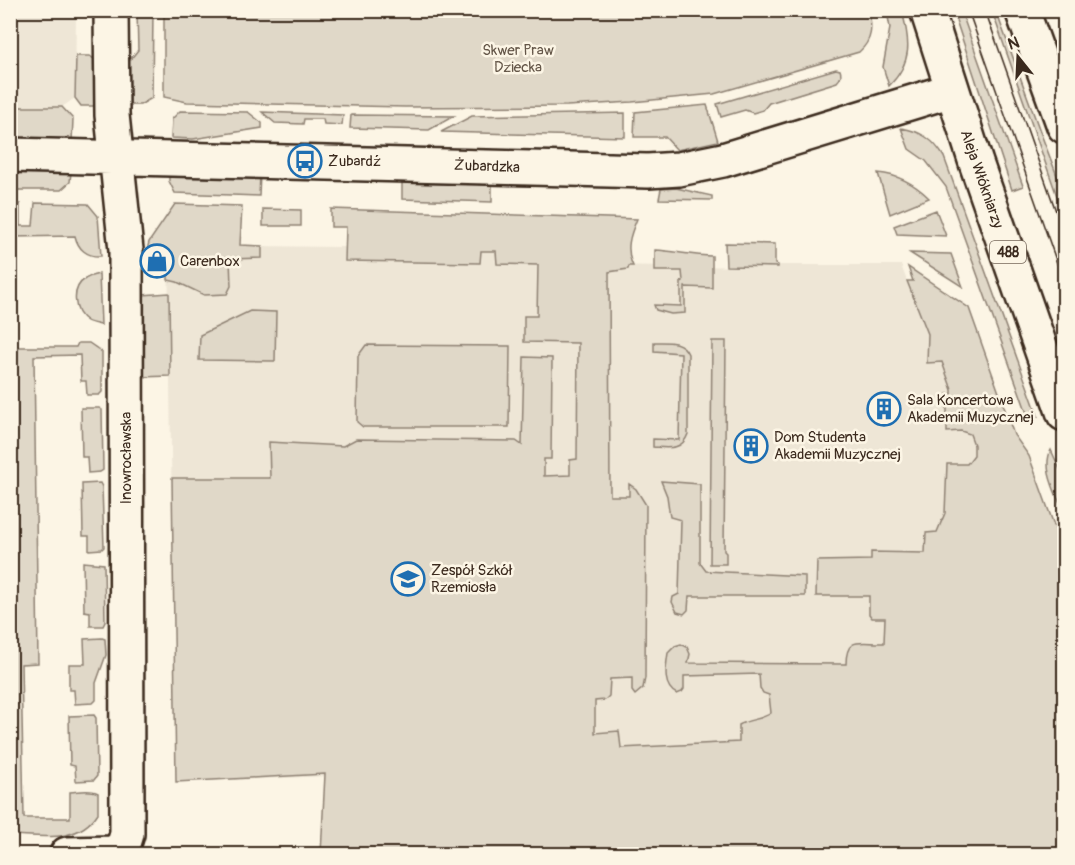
<svg xmlns="http://www.w3.org/2000/svg" width="1075" height="865" viewBox="0 0 1075 865" font-family="Pangolin,sans-serif">
  <style>
    .built { fill: #eee6d6 }
    .green { fill: #e0d8c8; stroke: #8e8173; stroke-width: 1.5 }
    .lines { fill: none; stroke-linecap: round; stroke-linejoin: round }
    .street-casing { stroke: #3b2a1e; stroke-width: 38 }
    .primary-casing { stroke: #3b2a1e; stroke-width: 38 }
    .street { stroke: #fcf5e5; stroke-width: 33 }
    .primary { stroke: #fcf5e5; stroke-width: 33 }
    .tram { stroke: #3b2a1e; stroke-width: 1.5 }
    .labels { text-anchor: middle; stroke-width: 5; stroke-linejoin: round; paint-order: stroke }
    .shield { fill: #fcf5e5; stroke: #75675a; stroke-width: 1.5 }
    .shield-label { font-size: 14px; font-weight: bold; fill: #3b2a1e }
    .park-label { font-size: 15px; fill: #645648; stroke: #fcf5e5 }
    .poi-label { font-size: 15px; fill: #3b2a1e; stroke: #fcf5e5; text-anchor: start }
    .street-label { font-size: 15px; fill: #3b2a1e; stroke: #fcf5e5 }
  </style>
  <rect width="100%" height="100%" fill="#fcf5e5"/>
  <filter id="ink" filterUnits="userSpaceOnUse"><feTurbulence type="fractalNoise" baseFrequency=".0167" numOctaves="2"/><feDisplacementMap in="SourceGraphic" scale="12" xChannelSelector="R" yChannelSelector="G"/><feConvolveMatrix kernelMatrix="1 2 1 2 8 2 1 2 1" color-interpolation-filters="sRGB"/></filter>
  <g filter="url(#ink)">
    <path class="built" d="M10 11H76L75 98 62 107H11Z
      M240 246 345 247V261L480 263V251H497V264L778 267V265H901L907 281 920 282 979 432 969 582 719 761 176 782 168 250Z"/>
    <path class="green" d="M137 11H153L152 98 140 105H128L126 65 138 50Z
      M869 11C872 27 873 40 859 52L714 94 632 102 567 106 405 107 187 102 164 97V11Z
      M887 11H902C910 41 913 62 889 86L883 67 890 28Z
      M953 11H961L1023 186 1012 190Z
      M992 11H996L1041 134 1064 194V216Z
      M76 56H90L96 61 98 106H81L75 98Z
      M836 69 840 70C842 75 841 78 837 82L769 103 763 110 753 113 745 110 721 117 717 104Z
      M707 105 718 141 677 150 665 137H634L635 112Z
      M11 107H62L73 119 72 141 11 139Z
      M180 111 248 112 262 123V128L193 139 171 138 172 119Z
      M262 112 343 115 342 125 324 124 323 119H304L303 124 275 123Z
      M625 113V137L441 132 472 116Z
      M351 115 454 116 429 130 350 128Z
      M901 128C921 131 934 140 944 157L1038 416 1029 419 946 187 926 161 909 149Z
      M11 170 71 172 70 182 61 190H11Z
      M169 172 260 174 259 196 175 193 169 181Z
      M878 173C899 175 915 184 929 198L890 214Z
      M405 178 490 180 492 185V202L402 199V182Z
      M676 188 712 196V200L659 199 661 189Z
      M35 203 88 204 98 216 101 256C87 257 78 249 75 236L11 237V204H20V226H33Z
      M175 204 242 206 240 245 262 246V258L230 259 231 286 227 294 204 295 177 282 168 280V250H147L149 242Z
      M263 209 301 210V226H263Z
      M331 209 637 219C630 235 625 249 633 266H629L628 269 609 272 610 496H629V484L636 489 646 505 645 678 643 688 635 695 632 691V678L610 679 609 696 605 700 595 701V733L619 731 621 748 739 742V725C749 719 761 720 771 713L769 695 763 693 760 688 759 674 684 676V689L682 692 677 694C662 687 666 667 668 653L675 646 681 644 687 647 690 654 688 663 846 664C846 635 861 644 884 643L885 618H872L869 614V596H816L817 561 871 560V552L925 553 926 533 937 532 945 513 947 464H967L974 455V445L970 434 961 431 947 432V394H952V390L942 362 927 363 928 334 907 281H913L908 267 969 308 1014 435 1029 456 1055 528 1064 545V854H321L325 774 176 782 172 478H270L269 442 343 446 356 439 516 441 522 445 524 357 552 358 551 459H544V476L570 475V460L577 459 578 343 524 342V316H537L538 265 497 264 496 251H481L480 263 345 261 346 227H331Z
      M936 210 946 236 897 234 894 226Z
      M725 243 775 244V264L778 265V267L726 266Z
      M655 250C675 251 693 256 712 256V288L685 287V313L671 314 656 310 654 305 681 306V282L683 281 682 271H655Z
      M910 253 951 254 963 287Z
      M99 274 101 325C97 324 90 323 87 321 73 312 71 288 85 279 89 276 95 275 99 274Z
      M169 293 170 376 140 377 142 295Z
      M250 311 276 312 275 361 199 360 200 335Z
      M712 341H726L724 551 726 553V564H710Z
      M654 342C668 342 682 340 688 354V434C682 451 668 448 653 447V439L679 440 681 353 654 351Z
      M78 343H89L102 352V392L99 395H87L86 381H81L80 355 34 356 38 663 21 664 24 818H70V792C78 792 89 788 98 793V813C78 844 43 836 11 835V347H76Z
      M366 345 510 346 509 427H363L357 422 358 356Z
      M81 408H99L102 410 103 470 100 472 88 473 87 457H82Z
      M1051 450 1064 478V515C1058 496 1041 469 1051 450Z
      M661 481 700 484V563L706 571 805 576V596H689L688 610 684 614 677 612 672 602 673 597 679 594 681 520 670 517 667 496Z
      M100 483 102 487 104 547 102 549 89 550V536H83L82 484Z
      M83 562 104 564 105 622 103 626H90V612L84 611Z
      M102 638 105 639 106 655 96 683V700L93 703 75 704 74 690H69V664H85L84 639Z
      M94 715 96 718 97 776 94 780 76 781 75 766 70 765 69 716Z"/>
    <g class="lines">
      <defs>
        <path id="street" d="M10 155 648 171 679 169 723 160 952 90
          M67 854 113 853 123 847 127 834 126 250 112 115 111 10"/>
        <path id="primary" d="M927 10 976 163 1064 414
          M1022 10 1064 126"/>
      </defs>
      <use href="#street" class="street-casing"/>
      <use href="#primary" class="primary-casing"/>
      <use href="#street" class="street"/>
      <use href="#primary" class="primary"/>
      <path class="tram" d="M968 10 1064 283
        M985 10 1064 234"/>
    </g>
  </g>
  <defs>
    <symbol id="bus-ring" viewBox="-11 -11 22 22"><circle r="9.5" fill="#fcf5e5" stroke="#1f6fb2" stroke-width="1.5"/><path d="M-5-6H5V4H4V6H2V4H-2V6H-4V4H-5ZM-3.5-4V0h7V-4ZM-3.5 1.2v1.5H-2V1.2ZM2 1.2v1.5H3.5V1.2Z" fill="#1f6fb2"/></symbol>
    <symbol id="shop-ring" viewBox="-11 -11 22 22"><circle r="9.5" fill="#fcf5e5" stroke="#1f6fb2" stroke-width="1.5"/><path d="M-5-2.5h2.3a2.7 3.5 0 0 1 5.4 0H5L5.5 6h-11ZM-1.5-2.5h3a1.5 2.3 0 0 0-3 0Z" fill="#1f6fb2"/></symbol>
    <symbol id="building-ring" viewBox="-11 -11 22 22"><circle r="9.5" fill="#fcf5e5" stroke="#1f6fb2" stroke-width="1.5"/><path d="M-4-6H4V6H1V3H-1V6H-4ZM-2.5-4.3h1.7v1.8h-1.7ZM.8-4.3h1.7v1.8H.8ZM-2.5-1h1.7V.8h-1.7ZM.8-1h1.7V.8H.8Z" fill="#1f6fb2"/></symbol>
    <symbol id="university-ring" viewBox="-11 -11 22 22"><circle r="9.5" fill="#fcf5e5" stroke="#1f6fb2" stroke-width="1.5"/><path d="M0-5L7-2L0 1L-7-2ZM-4 1L0 2.5L4 1V4Q0 6-4 4Z" fill="#1f6fb2"/></symbol>
  </defs>
  <g fill-rule="evenodd">
    <use href="#bus-ring" x="286" y="142" width="38" height="38"/>
    <use href="#shop-ring" x="138" y="242" width="38" height="38"/>
    <use href="#building-ring" x="865" y="390" width="38" height="38"/>
    <use href="#building-ring" x="732" y="427" width="38" height="38"/>
    <use href="#university-ring" x="389" y="560" width="38" height="38"/>
  </g>
  <g class="labels">
    <rect class="shield" x="990" y="241" width="36" height="22" rx="4.5"/>
    <g class="shield-label">
      <text x="1008" y="257">488</text>
    </g>
    <g class="park-label">
      <text x="518" y="55">Skwer Praw<tspan x="518" dy="17">Dziecka</tspan></text>
    </g>
    <g class="poi-label">
      <text x="328" y="166">Żubardź</text>
      <text x="180" y="266">Carenbox</text>
      <text x="907" y="405">Sala Koncertowa<tspan x="907" dy="17">Akademii Muzycznej</tspan></text>
      <text x="774" y="442">Dom Studenta<tspan x="774" dy="17">Akademii Muzycznej</tspan></text>
      <text x="431" y="575">Zespół Szkół<tspan x="431" dy="17">Rzemiosła</tspan></text>
    </g>
    <g class="street-label">
      <text transform="translate(487 166) rotate(2)" y="5">Żubardzka</text>
      <text transform="translate(982 179) rotate(71)" y="5">Aleja Włókniarzy</text>
      <text transform="translate(126 458) rotate(-90)" y="5">Inowrocławska</text>
    </g>
  </g>
  <rect width="1075" height="865" fill="none" stroke="#fcf5e5" stroke-width="36"/>
  <rect x="18" y="18" width="1039" height="829" fill="none" stroke="#3b2a1e" stroke-width="2" filter="url(#ink)"/>
  <g transform="translate(1018 57) rotate(342)" stroke="#fcf5e5" stroke-width="4.5" paint-order="stroke">
  <path d="M0-4.5L10 22L0 15L-10 22Z" fill="#3b2a1e"/>
  <text y="-9" font-size="16" font-weight="bold" text-anchor="middle" fill="#3b2a1e">N</text>
  </g>
</svg>
